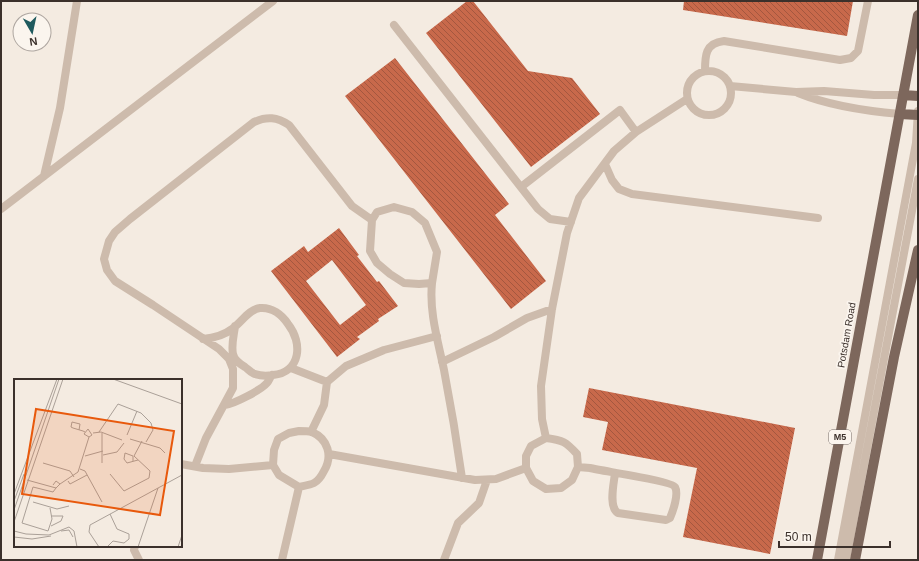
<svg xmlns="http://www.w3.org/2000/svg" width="919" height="561" viewBox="0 0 919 561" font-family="Helvetica,sans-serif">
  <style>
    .building { fill: url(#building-back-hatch); fill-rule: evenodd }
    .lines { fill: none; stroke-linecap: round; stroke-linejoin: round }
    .service { stroke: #cdbbac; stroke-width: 8 }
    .primary { stroke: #7d675c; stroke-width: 10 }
    .labels { text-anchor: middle; stroke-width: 3.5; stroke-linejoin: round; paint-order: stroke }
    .shield { fill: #fbf5ee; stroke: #756b66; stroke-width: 1 }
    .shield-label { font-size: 9px; font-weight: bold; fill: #3b302b }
    .street-label { font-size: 10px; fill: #3b302b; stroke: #fbf5ee }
    .inset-road { fill: none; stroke: #aaa098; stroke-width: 1 }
    .view { fill: #e8590c; fill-opacity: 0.15; stroke: #e8590c; stroke-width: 2 }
    .inset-edge { fill: none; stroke: #3b302b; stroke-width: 2 }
  </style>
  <defs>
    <pattern id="building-back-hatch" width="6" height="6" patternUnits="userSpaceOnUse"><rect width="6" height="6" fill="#c8694b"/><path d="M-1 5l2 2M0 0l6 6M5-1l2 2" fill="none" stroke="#a4573f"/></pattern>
  </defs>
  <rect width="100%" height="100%" fill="#f4ebe1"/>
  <path class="building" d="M467 1H473L528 71 572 78 600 114 531 167 426 33Z
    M684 1H853L847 36 683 10Z
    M395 58 509 204 495 215 546 281 511 309 345 96Z
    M339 228 359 255 357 256 377 282 379 281 398 306 378 319 379 321 357 337 360 339 337 357 271 271 304 246 308 252ZM332 260 366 305 340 325 306 281Z
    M589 388 795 428 770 554 683 537 697 468 602 450 608 422 583 417Z"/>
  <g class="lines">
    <path class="service" d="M394 25 538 209 550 219 571 222
      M687 93a22 22 0 1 1 44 0a22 22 0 1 1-44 0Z
      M705 71C705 56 705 43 724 41L840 60 851 58 858 51 868 1
      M730 86 796 92 824 91 874 95H903
      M798 93C830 106 865 111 900 114
      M605 164 612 180 619 189 632 194 818 218
      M44 176 60 108 77 1
      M521 187 620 110 636 132
      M394 207 412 212 425 223 437 252 432 283 419 284 404 283 390 274 377 263 370 251 372 220 377 212Z
      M1 209 273 1
      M432 283C429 312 438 341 444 370 451 406 457 442 462 478
      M203 339C214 338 223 336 232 329 241 323 249 309 260 308 272 307 282 315 288 324 303 343 301 372 273 375 267 376 261 376 255 374 251 373 248 369 245 367 240 364 234 360 233 354 231 345 234 335 235 326
      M442 362 494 337 527 318 552 309
      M291 368 327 382
      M225 405C234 404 261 390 267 383 269 381 270 377 272 375
      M299 431C303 431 308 431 312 432 328 439 333 456 324 471 322 475 318 481 314 483 310 485 303 486 299 487L279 475 273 465 274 450 278 439 289 433Z
      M311 432 324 405 327 382 346 366 384 350 437 336
      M546 438 542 419 541 386 552 309 567 233 579 198 614 151 636 132 687 99
      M546 438C563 440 566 442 577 454L578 467 572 480 561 488 546 489 533 481 526 468V456L531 446Z
      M329 454 475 480 496 479 526 468
      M181 464 203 468 229 469 273 465
      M195 466 206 438 233 388V369L229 359 219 349 153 305 115 281 107 270 104 259 109 241 115 232 130 219 254 122C267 116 277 117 289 125L352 206 372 220
      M578 467 590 468C602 471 672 481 675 487 679 494 673 511 670 518L666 520 618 513C608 507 614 483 615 473
      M135 546 134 550 139 560
      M282 560 299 487
      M444 560 458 523 479 503 487 480
      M838 560 916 143 918 111
      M846 560 918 179"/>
    <path class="primary" d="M903 95 918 96
      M900 114 918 115
      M817 560 918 15
      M855 560 894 357 918 250"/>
  </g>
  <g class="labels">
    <rect class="shield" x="829" y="430" width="22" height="14" rx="3"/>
    <g class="shield-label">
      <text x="840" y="440">M5</text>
    </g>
    <g class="street-label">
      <text transform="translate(846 335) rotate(-80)" y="4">Potsdam Road</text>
    </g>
  </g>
  <g transform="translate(14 379)">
    <rect width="168" height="168" fill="#f4ebe1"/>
    <path class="inset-road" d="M99 0 168 25M65 51 66 45 58 43 57 48 59 49 69 52 71 53M85 53 104 25 127 34 137 44 139 51 132 63M79 54 87 53 108 61M113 56 123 32M116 60 146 69 151 74M89 76 103 73 110 64M71 77 89 72M119 82V77L111 74 110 80 113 84 124 81M29 84 56 92 60 98M88 84V54M66 90 71 92 88 123M96 95 110 112 135 99 136 92 120 77 128 62M13 101 42 109 46 105 42 102 39 106M54 102 56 105 73 96M46 105 64 93 75 58 78 56 74 50 70 55 75 58M0 115 43 0M0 122 10 95M19 123 43 130 55 127M36 129 38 140 34 152 8 144 19 108 39 113 42 109M0 131 45 0M37 137H49L47 142 37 147M0 143 49 0M0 152 12 155 35 156 55 148 60 152 63 168M47 152 55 151 59 158M0 158 18 160 37 157M85 168 75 153 76 146 168 96M93 168 99 162 110 164 115 160V155L103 150 96 135M124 168 144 109M164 168 168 156"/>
    <path class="view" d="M22 30 160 52 146 136 8 115Z"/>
    <rect width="168" height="168" class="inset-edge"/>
  </g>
  <rect width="919" height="561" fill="none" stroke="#3b302b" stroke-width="4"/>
  <g transform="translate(32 32) rotate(171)"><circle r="19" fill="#fbf5ee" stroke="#aea6a0"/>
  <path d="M0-3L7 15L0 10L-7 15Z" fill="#1f5a5e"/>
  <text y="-6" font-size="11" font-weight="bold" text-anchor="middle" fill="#3b302b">N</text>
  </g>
  <path d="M779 541v6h111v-6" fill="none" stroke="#3b302b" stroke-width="2"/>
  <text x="785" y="541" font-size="12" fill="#3b302b" stroke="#fbf5ee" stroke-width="3" paint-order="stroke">50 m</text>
</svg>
